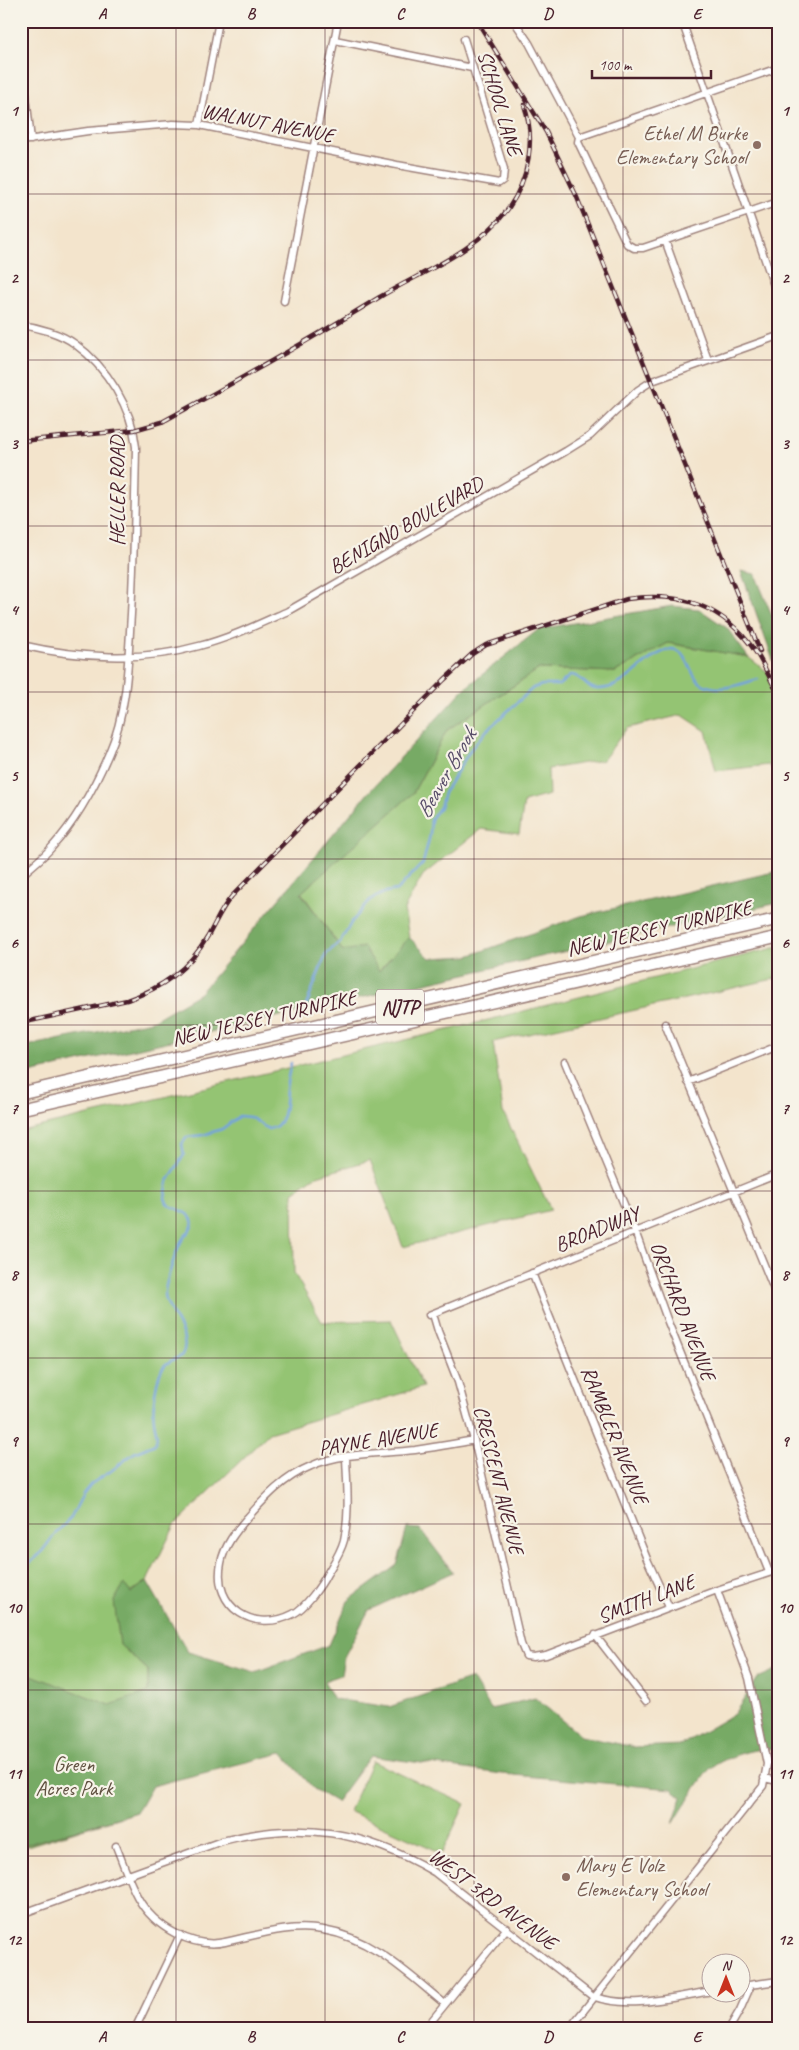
<svg xmlns="http://www.w3.org/2000/svg" width="799" height="2050" viewBox="0 0 799 2050" font-family="Caveat,sans-serif">
  <style>
    .green { fill: #94c473; stroke: #6f724f }
    .forest { fill: #77aa65; stroke: #606448 }
    .lines { fill: none; stroke-linecap: round; stroke-linejoin: round }
    .stream { stroke: #73a2dd; stroke-width: 2.5 }
    .minor-casing { stroke: #9e827c; stroke-width: 9 }
    .motorway-casing { stroke: #9e827c; stroke-width: 14 }
    .minor { stroke: #fff; stroke-width: 6 }
    .motorway { stroke: #fff; stroke-width: 11 }
    .rail-casing { stroke: #4a1f2b; stroke-width: 4.5 }
    .rail { stroke: #f7f3e8; stroke-width: 2.5; stroke-dasharray: 8; stroke-linecap: butt }
    .grid { fill: none; stroke: #4a1f2b; stroke-width: 1; stroke-opacity: 0.55 }
    .education-dot { fill: #8d6e63; stroke: #f7f3e8; stroke-width: 2 }
    .labels { text-anchor: middle; stroke-width: 4.5; stroke-linejoin: round; paint-order: stroke }
    .shield { fill: #f7f3e8; stroke: #7e5f64; stroke-width: 1 }
    .shield-label { font-size: 20px; font-weight: bold; fill: #4a1f2b }
    .street-label { font-size: 21px; fill: #4a1f2b; stroke: #f7f3e8 }
    .education-label { font-size: 21px; fill: #785e54; stroke: #f7f3e8; text-anchor: end }
    .park-label { font-size: 21px; fill: #605141; stroke: #f7f3e8 }
    .water-label { font-size: 22px; font-style: italic; fill: #584d69; stroke: #f7f3e8 }
    .neatline { fill: none; stroke: #4a1f2b; stroke-width: 2 }
    .grid-label { font-size: 16px; text-anchor: middle; font-weight: bold; fill: #4a1f2b }
  </style>
  <rect width="100%" height="100%" fill="#f7f3e8"/>
  <filter id="ink" filterUnits="userSpaceOnUse"><feTurbulence type="fractalNoise" baseFrequency=".02" numOctaves="2"/><feDisplacementMap in="SourceGraphic" scale="10" xChannelSelector="R" yChannelSelector="G"/><feConvolveMatrix kernelMatrix="1 2 1 2 8 2 1 2 1" color-interpolation-filters="sRGB"/></filter>
  <filter id="wash" filterUnits="userSpaceOnUse"><feTurbulence type="fractalNoise" baseFrequency=".0096" numOctaves="4" result="noise"/><feDisplacementMap in="SourceGraphic" scale="20" xChannelSelector="R" yChannelSelector="G"/><feGaussianBlur stdDeviation="1.12" result="paint"/><feColorMatrix in="noise" values="0 0 0 0 0 0 0 0 0 0 0 0 0 0 0 0 0 1.4 0 .05"/><feComposite in="paint" operator="in"/></filter>
  <g filter="url(#wash)">
    <rect width="100%" height="100%" fill="#f3e4cc"/>
    <path class="green" d="M668 643 748 657 778 680V778L769 765 716 771 706 731 682 715 627 728 603 760 548 769 549 795 524 802 519 834 481 829 423 875 404 909 409 937 379 971 343 951 301 892 413 793 447 730 539 669 615 672Z
      M778 947V978L493 1042 503 1112 551 1210 403 1247 370 1160 314 1177 293 1192 294 1273 322 1322 391 1320 423 1387 269 1433 175 1525 147 1581 131 1593 124 1585 120 1645 148 1670V1692L137 1812 21 1848V1131L456 1028Z
      M372 1761 465 1804 442 1853 349 1811Z"/>
    <path class="forest" d="M741 571 755 574 778 630V674Z
      M672 606 699 609 727 628 748 657 668 643 615 672 539 669 447 730 413 793 301 893 343 951 364 947 379 971 409 937 430 958 468 956 581 916 778 871V903L21 1075V1047L152 1021 200 993 369 792 463 690 539 629Z
      M407 1528 420 1529 453 1572 369 1610 344 1657 341 1675 324 1681 334 1699 389 1707 472 1678 491 1709 535 1698 581 1736 634 1747 681 1745 734 1714 758 1678 778 1669V1750C760 1745 725 1757 711 1768 702 1776 681 1812 673 1824L682 1797 672 1789 502 1774 370 1756 336 1802 314 1789 282 1753 152 1786 137 1812 21 1846V1671L110 1705 148 1692V1670L120 1645 114 1601 124 1584 131 1593 147 1581 188 1652 255 1672 329 1645 348 1601 397 1565Z"/>
    <g class="lines">
      <path class="stream" d="M302 1016 326 954 341 941 351 923 370 900 386 892 397 890 423 863 430 835 431 819 440 807 444 793 471 749 487 730 533 688 542 685H559L571 675C582 675 585 689 597 689 631 689 642 655 672 649 690 651 688 675 701 683 718 694 741 684 758 679
        M21 1563 31 1562 40 1554 55 1534 71 1518 83 1494 91 1484 111 1471 134 1453 155 1444C159 1435 155 1430 154 1421 152 1408 156 1374 165 1365 170 1360 177 1359 182 1355 193 1335 166 1313 165 1295 164 1286 177 1248 182 1240 186 1233 195 1228 192 1220 188 1210 173 1210 167 1203L165 1198 168 1181 184 1155 182 1144 187 1137 203 1135 222 1129 239 1116 250 1117 268 1129C286 1128 285 1103 286 1090 287 1081 289 1072 291 1063"/>
    </g>
  </g>
  <g filter="url(#ink)">
    <g class="lines">
      <defs>
        <path id="minor" d="M514 21 529 43 579 137 578 142 627 244 634 248H643L778 202
          M682 21 778 297
          M335 40 472 68
          M21 51 31 140
          M199 125 219 21
          M579 137 778 68
          M21 141 88 131 173 124 199 125 397 165 499 183 503 180 504 169 464 39
          M665 240 708 360
          M284 301 338 21
          M21 325C38 327 62 334 75 344 107 367 132 408 136 447 135 503 134 559 131 614 128 661 128 710 109 753 95 786 76 821 52 847 43 858 31 866 21 876
          M21 645C77 658 143 662 199 646 230 638 259 624 288 611L566 451 590 436 638 390 652 381 778 336
          M665 1024 778 1299
          M565 1062 635 1231 668 1322 769 1572
          M688 1082 778 1046
          M532 1273 647 1559 669 1607
          M433 1314 438 1331 458 1382 474 1440 521 1644 526 1656 533 1657 546 1655 717 1590 778 1570
          M429 1315 778 1174
          M346 1457C347 1485 350 1513 344 1540 341 1552 333 1564 327 1574 321 1586 305 1608 293 1614 255 1634 212 1608 221 1563 224 1546 236 1531 247 1518 266 1497 284 1477 311 1466 342 1452 381 1454 415 1450 435 1447 455 1444 474 1440
          M595 1635 646 1701
          M764 1778 778 1781
          M116 1846C123 1863 129 1882 138 1898 154 1927 193 1949 225 1942 258 1935 289 1924 323 1930 372 1938 408 1974 445 2004
          M21 1914 222 1841C301 1820 364 1831 434 1872L592 1996C630 2010 673 1997 712 1991
          M742 1986 778 1981
          M135 2029 180 1935
          M425 2029 507 1928
          M569 2029 763 1786 767 1764 749 1678 717 1590
          M729 2029 740 2010 751 1985"/>
        <path id="motorway" d="M21 1093 778 919
          M21 1109 778 937"/>
      </defs>
      <use href="#minor" class="minor-casing"/>
      <use href="#motorway" class="motorway-casing"/>
      <use href="#minor" class="minor"/>
      <use href="#motorway" class="motorway"/>
      <defs>
        <path id="rail" d="M477 21 546 132 576 195 760 651
          M21 441 134 430 162 422C235 382 307 342 378 298 423 271 476 252 508 209 529 179 536 139 524 105
          M21 1023 127 1000C162 988 189 969 208 936 216 922 221 909 232 896L444 680 472 654 486 645 627 599C681 591 725 606 757 654 764 665 769 677 775 688"/>
      </defs>
      <use href="#rail" class="rail-casing"/>
      <use href="#rail" class="rail"/>
    </g>
  </g>
  <path class="grid" d="M176 21V2029M325 21V2029M474 21V2029M623 21V2029M21 194H778M21 360H778M21 526H778M21 692H778M21 859H778M21 1025H778M21 1191H778M21 1358H778M21 1524H778M21 1690H778M21 1856H778"/>
  <g class="education-dot">
    <circle cx="757" cy="145" r="5"/>
    <circle cx="566" cy="1877" r="5"/>
  </g>
  <g class="labels">
    <rect class="shield" x="376" y="989.5" width="48" height="35" rx="4"/>
    <g class="shield-label">
      <text x="400" y="1014">NJTP</text>
    </g>
    <g class="street-label">
      <text transform="translate(500 103) rotate(73)" y="7">SCHOOL LANE</text>
      <text transform="translate(268 123) rotate(11)" y="7">WALNUT AVENUE</text>
      <text transform="translate(117 491) rotate(-90)" y="7">HELLER ROAD</text>
      <text transform="translate(406 525) rotate(-30)" y="7">BENIGNO BOULEVARD</text>
      <text transform="translate(659 928) rotate(-13)" y="7">NEW JERSEY TURNPIKE</text>
      <text transform="translate(264 1018) rotate(-13)" y="7">NEW JERSEY TURNPIKE</text>
      <text transform="translate(597 1229) rotate(-22)" y="7">BROADWAY</text>
      <text transform="translate(683 1311) rotate(69)" y="7">ORCHARD AVENUE</text>
      <text transform="translate(615 1435) rotate(68)" y="7">RAMBLER AVENUE</text>
      <text transform="translate(378 1439) rotate(-9)" y="7">PAYNE AVENUE</text>
      <text transform="translate(499 1480) rotate(76)" y="7">CRESCENT AVENUE</text>
      <text transform="translate(646 1599) rotate(-21)" y="7">SMITH LANE</text>
      <text transform="translate(493 1899) rotate(37)" y="7">WEST 3RD AVENUE</text>
    </g>
    <g class="education-label">
      <text x="747" y="140">Ethel M Burke<tspan x="747" dy="24">Elementary School</tspan></text>
      <text x="576" y="1872" text-anchor="start">Mary E Volz<tspan x="576" dy="24">Elementary School</tspan></text>
    </g>
    <g class="park-label">
      <text x="74" y="1771">Green<tspan x="74" dy="24">Acres Park</tspan></text>
    </g>
    <g class="water-label">
      <text transform="translate(445 773) rotate(-60)" y="8">Beaver Brook</text>
    </g>
  </g>
  <rect width="799" height="2050" fill="none" stroke="#f7f3e8" stroke-width="55"/>
  <g transform="translate(726 1978)"><circle r="24" fill="#f7f3e8" stroke="#b29e9c"/>
  <path d="M0-4L9 19L0 12L-9 19Z" fill="#c8321e"/>
  <text y="-8" font-size="14" font-weight="bold" text-anchor="middle" fill="#4a1f2b">N</text>
  </g>
  <path d="M592 70v8h119v-8" fill="none" stroke="#4a1f2b" stroke-width="2.5"/>
  <text x="599" y="70" font-size="15" fill="#4a1f2b" stroke="#f7f3e8" stroke-width="4" paint-order="stroke">100 m</text>
  <rect x="28" y="28" width="744" height="1994" class="neatline"/>
  <g class="grid-label">
    <text x="102" y="19">A</text>
    <text x="251" y="19">B</text>
    <text x="400" y="19">C</text>
    <text x="548" y="19">D</text>
    <text x="697" y="19">E</text>
    <text x="14" y="116">1</text>
    <text x="785" y="116">1</text>
    <text x="14" y="283">2</text>
    <text x="785" y="283">2</text>
    <text x="14" y="449">3</text>
    <text x="785" y="449">3</text>
    <text x="14" y="615">4</text>
    <text x="785" y="615">4</text>
    <text x="14" y="781">5</text>
    <text x="785" y="781">5</text>
    <text x="14" y="948">6</text>
    <text x="785" y="948">6</text>
    <text x="14" y="1114">7</text>
    <text x="785" y="1114">7</text>
    <text x="14" y="1280">8</text>
    <text x="785" y="1280">8</text>
    <text x="14" y="1446">9</text>
    <text x="785" y="1446">9</text>
    <text x="14" y="1613">10</text>
    <text x="785" y="1613">10</text>
    <text x="14" y="1779">11</text>
    <text x="785" y="1779">11</text>
    <text x="14" y="1945">12</text>
    <text x="785" y="1945">12</text>
    <text x="102" y="2042">A</text>
    <text x="251" y="2042">B</text>
    <text x="400" y="2042">C</text>
    <text x="548" y="2042">D</text>
    <text x="697" y="2042">E</text>
  </g>
</svg>
